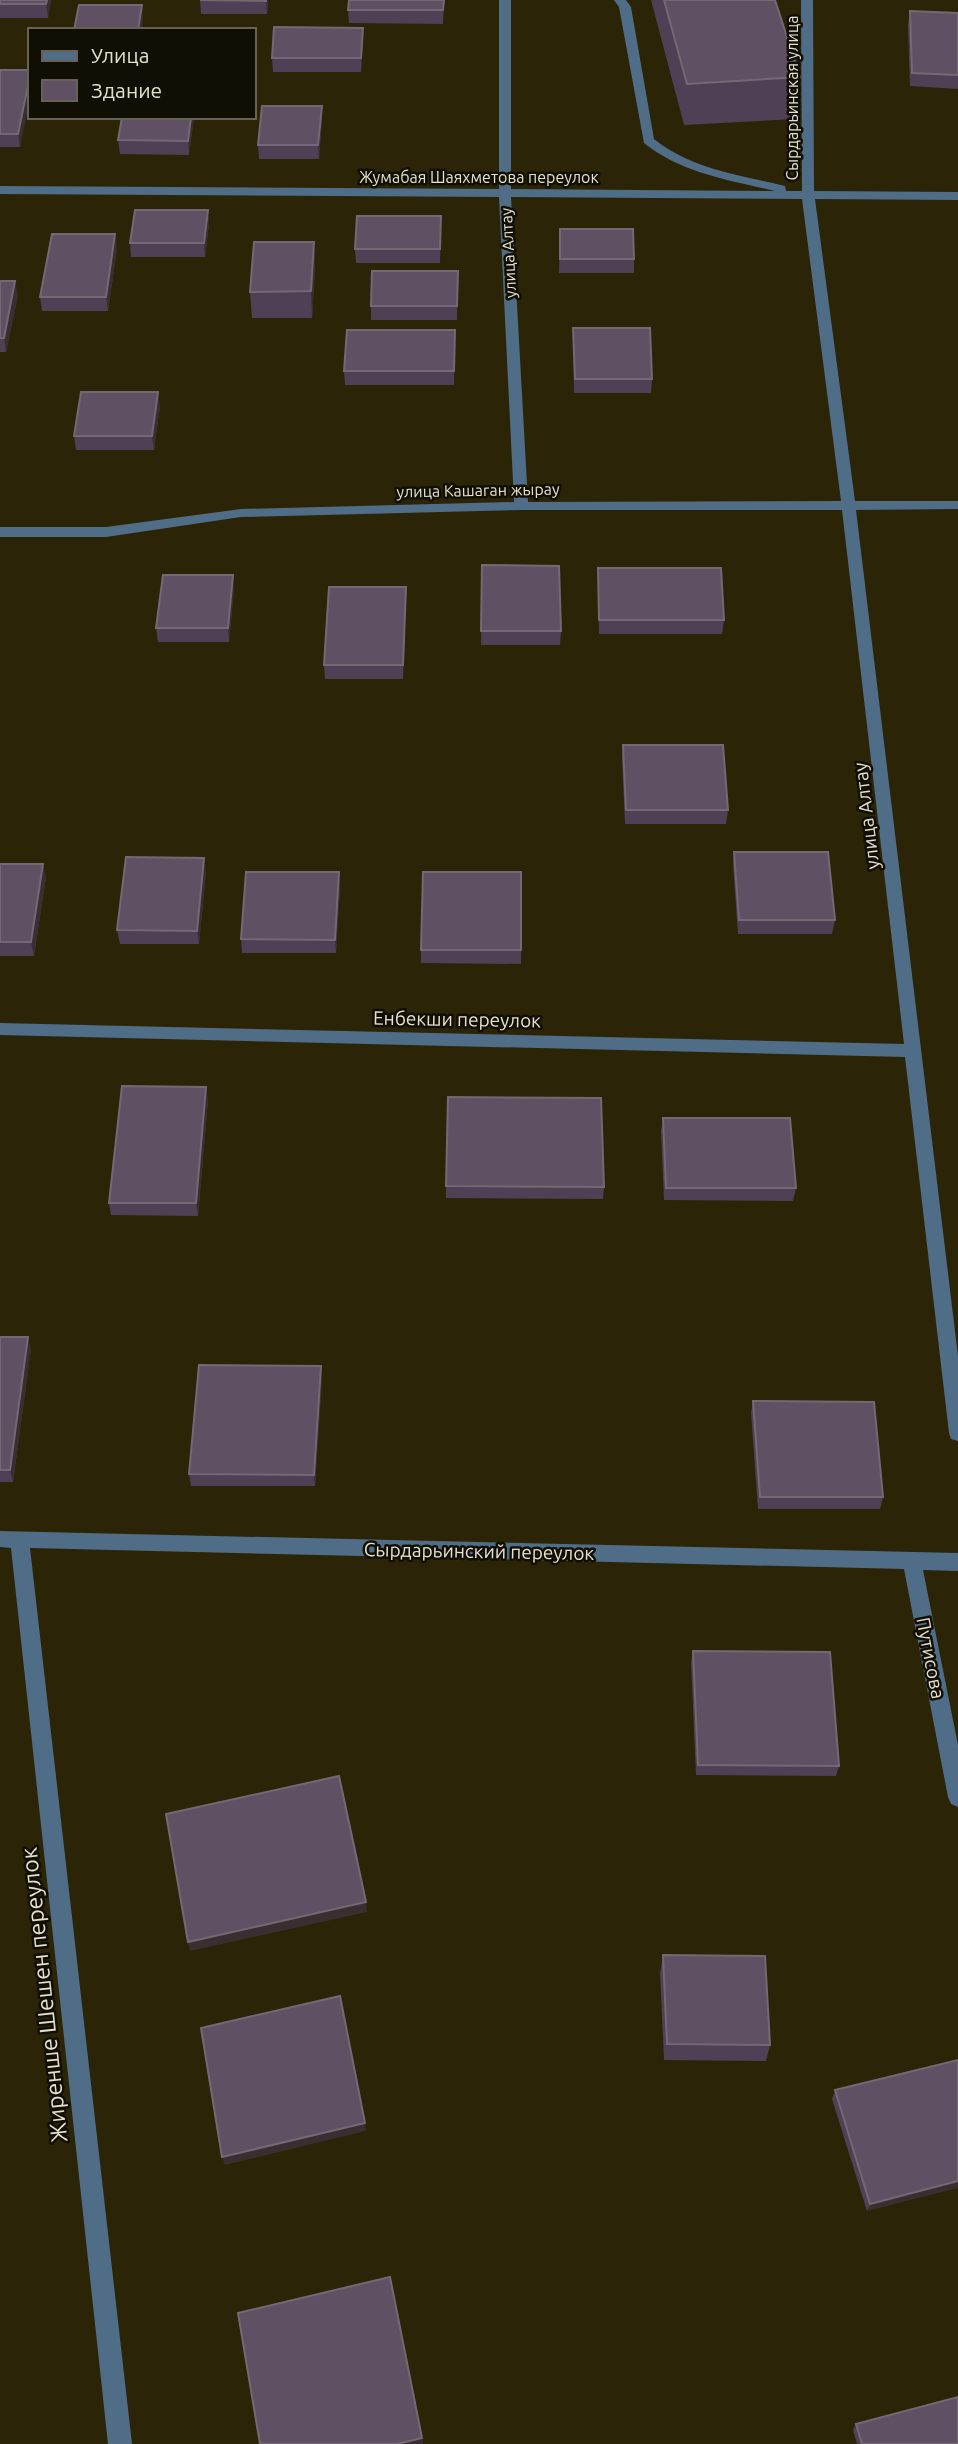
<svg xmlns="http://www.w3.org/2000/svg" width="958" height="2444" viewBox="0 0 958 2444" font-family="Ubuntu,sans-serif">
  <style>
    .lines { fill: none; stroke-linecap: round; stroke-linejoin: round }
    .minor { fill: #506d88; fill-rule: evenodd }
    .wall { fill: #4f4056 }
    .shaded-wall { fill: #3a2e31 }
    .building { fill: #5f5163; stroke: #746874; stroke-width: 2 }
    .labels { text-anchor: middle; stroke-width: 5; stroke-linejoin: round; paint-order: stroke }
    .far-street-label { font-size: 16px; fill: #e5e0cf; stroke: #110e03 }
    .street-label { font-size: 19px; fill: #e5e0cf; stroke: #110e03 }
    .near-street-label { font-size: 23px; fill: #e5e0cf; stroke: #110e03 }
  </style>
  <rect width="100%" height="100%" fill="#2c2406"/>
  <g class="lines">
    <path class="minor" d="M499 0H511V189L775 191C729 180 681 173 644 143L619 7 614 0H626L631 7 654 139C691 169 740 175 785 186L786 191H802L801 0H813L814 191 958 192V200L815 199 855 501H958V509L856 510 958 1356V1441L951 1439 949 1433 905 1057 0 1035V1023L904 1044 842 510H521L241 517 106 537H0V527H106L241 509 514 502 499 197 0 194V186L499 189ZM511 197 802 199 841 501 528 502Z
      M0 1531 958 1553V1571L923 1570 958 1745V1807L951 1804 948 1797 904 1569 30 1548 132 2444H108L11 1548 0 1547Z"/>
  </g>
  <path class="wall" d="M0 0H51L48 18H0Z
    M200 0H268L267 14H201Z
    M444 0 443 24 349 23 348 10Z
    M651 0H775L800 77 795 119 684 125Z
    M910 11 958 13V89L910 86 908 25Z
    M363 28V41L361 72H273L272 58Z
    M0 70H30L20 147H0Z
    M322 106V120L319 159H259L258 145Z
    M122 117H194L189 155 120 154 118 140Z
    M208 210 209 224 205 257H131L130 243Z
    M441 216 440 263H356L355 249Z
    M560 229 634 259V273H559Z
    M314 242 315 268 312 318H252L250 292Z
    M117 248 108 311H42L40 297Z
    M458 271 457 320H371V306Z
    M0 281 18 295 6 352H0Z
    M573 328 652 379 651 393H574Z
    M455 330 454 385H345L344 371Z
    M160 406 154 450H76L74 436Z
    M482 565 561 631 560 645H481Z
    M598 568 724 620 722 634H599Z
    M406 587 403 679H325L324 665Z
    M234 589 229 642H158L156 628Z
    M623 745 728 810 726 824H625L622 758Z
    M734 852 835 920 832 934H738L733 865Z
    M0 864 46 877 34 956H0Z
    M206 872 199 944H120L117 930Z
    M521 872V964L421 963V950Z
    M340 886 336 953H242L241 939Z
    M208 1100 198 1216 111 1215 109 1203Z
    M663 1118 796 1188 793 1201 664 1200 661 1131Z
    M446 1186 604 1187 603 1199 446 1198Z
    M0 1337 31 1349 13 1482H0Z
    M322 1378 315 1486H191L189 1474Z
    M753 1401 883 1497 880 1509H758L751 1413Z
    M693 1651 839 1766 836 1776 696 1775 691 1662Z
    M663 1955 770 2045 766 2061 664 2060 660 1973Z
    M958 2060 867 2211 832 2099 835 2090Z
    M856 2424 958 2444H857L853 2430Z"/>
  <path class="shaded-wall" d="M47 0H51L48 18 46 4Z
    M266 0H268L267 14Z
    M142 5 143 19 142 30H138Z
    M363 28V41L361 72V58Z
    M30 76V100L20 147 18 134Z
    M322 106V120L319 159 318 145Z
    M191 117H194L189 155 188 141Z
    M208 210 209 224 205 257 204 243Z
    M115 234 117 248 108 311 106 297Z
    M314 242 315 268 312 318 311 291Z
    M15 281 18 295 6 352 4 338Z
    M158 392 160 406 154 450 152 436Z
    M233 575 234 589 229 642 228 628Z
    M406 587V601L403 679V665Z
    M204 858 206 872 199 944 197 931Z
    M43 864 46 877 34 956 31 942Z
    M339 872 340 886 336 953 335 940Z
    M206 1087 208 1100 198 1216 196 1203Z
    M28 1337 31 1349 13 1482 10 1470Z
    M321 1366 322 1378 315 1486 314 1475Z
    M366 1902 367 1912 190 1951 188 1942Z
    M365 2123 366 2131 225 2165 222 2157Z
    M958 2181V2188L867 2211 870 2204Z
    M422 2438 423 2444H397Z"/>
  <path class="building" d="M0 0H47L46 4H0Z
    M200 0H266V1Z
    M349 0H444L443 10H348Z
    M664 0H775L800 77 687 84Z
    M79 5H142L138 30H74Z
    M910 11 958 13V75L912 73Z
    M274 27 363 28 361 58H272Z
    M0 70H30V76L18 134H0Z
    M262 106H322L318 145H258Z
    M122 117H191L188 141 118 140Z
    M135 210H208L204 243H130Z
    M357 216H441L440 249H355Z
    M560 229H633L634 259H560Z
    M52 234H115L106 297H40Z
    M254 242H314L311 291 250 292Z
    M372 271H458L457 306H371Z
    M0 281H15L4 338H0Z
    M573 328H650L652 379H575Z
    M347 330H455L454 371H344Z
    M81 392H158L152 436H74Z
    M482 565 559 566 561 631H481Z
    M598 568H721L724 620H599Z
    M163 575H233L228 628H156Z
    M329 587H406L403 665H324Z
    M623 745H723L728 810H626Z
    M734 852H828L835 920H739Z
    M126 857 204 858 197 931 117 930Z
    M0 864H43L31 942H0Z
    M246 872H339L335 940 241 939Z
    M423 872H521V950H421Z
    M122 1086 206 1087 196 1203H109Z
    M448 1097 601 1098 604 1187 446 1186Z
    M663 1118H790L796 1188H666Z
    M0 1337H28L10 1470H0Z
    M199 1365 321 1366 314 1475 189 1474Z
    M753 1401 874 1402 883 1497H760Z
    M693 1651 830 1652 839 1766 698 1765Z
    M339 1776 366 1902 188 1942 166 1814Z
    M663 1955 765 1956 770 2045 667 2044Z
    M340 1996 365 2123 222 2157 201 2028Z
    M958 2060V2181L870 2204 835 2090Z
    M390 2277 422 2438 397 2444H260L238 2313Z
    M958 2397V2444H862L856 2424Z"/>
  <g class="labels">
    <g class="far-street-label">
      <text transform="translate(792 98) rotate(-90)" y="6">Сырдарьинская улица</text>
      <text x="479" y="183">Жумабая Шаяхметова переулок</text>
      <text transform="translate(508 253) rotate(-93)" y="6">улица Алтау</text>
      <text transform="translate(478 490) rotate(-1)" y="6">улица Кашаган жырау</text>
    </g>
    <g class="street-label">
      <text transform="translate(866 816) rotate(-97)" y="7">улица Алтау</text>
      <text transform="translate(457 1019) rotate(1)" y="7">Енбекши переулок</text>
      <text transform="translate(479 1551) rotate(1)" y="7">Сырдарьинский переулок</text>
      <text transform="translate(931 1658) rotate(79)" y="7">Путисова</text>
    </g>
    <g class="near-street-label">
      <text transform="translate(44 1995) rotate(-96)" y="8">Жиренше Шешен переулок</text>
    </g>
  </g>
  <rect x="28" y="28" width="228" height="91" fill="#110e03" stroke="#666255" stroke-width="2"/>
  <rect x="42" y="51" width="35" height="10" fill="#506d88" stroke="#666255" stroke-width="2"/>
  <text x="91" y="63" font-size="21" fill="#e5e0cf">Улица</text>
  <rect x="42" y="80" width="35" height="21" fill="#5f5163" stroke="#666255" stroke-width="2"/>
  <text x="91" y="98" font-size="21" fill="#e5e0cf">Здание</text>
</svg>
